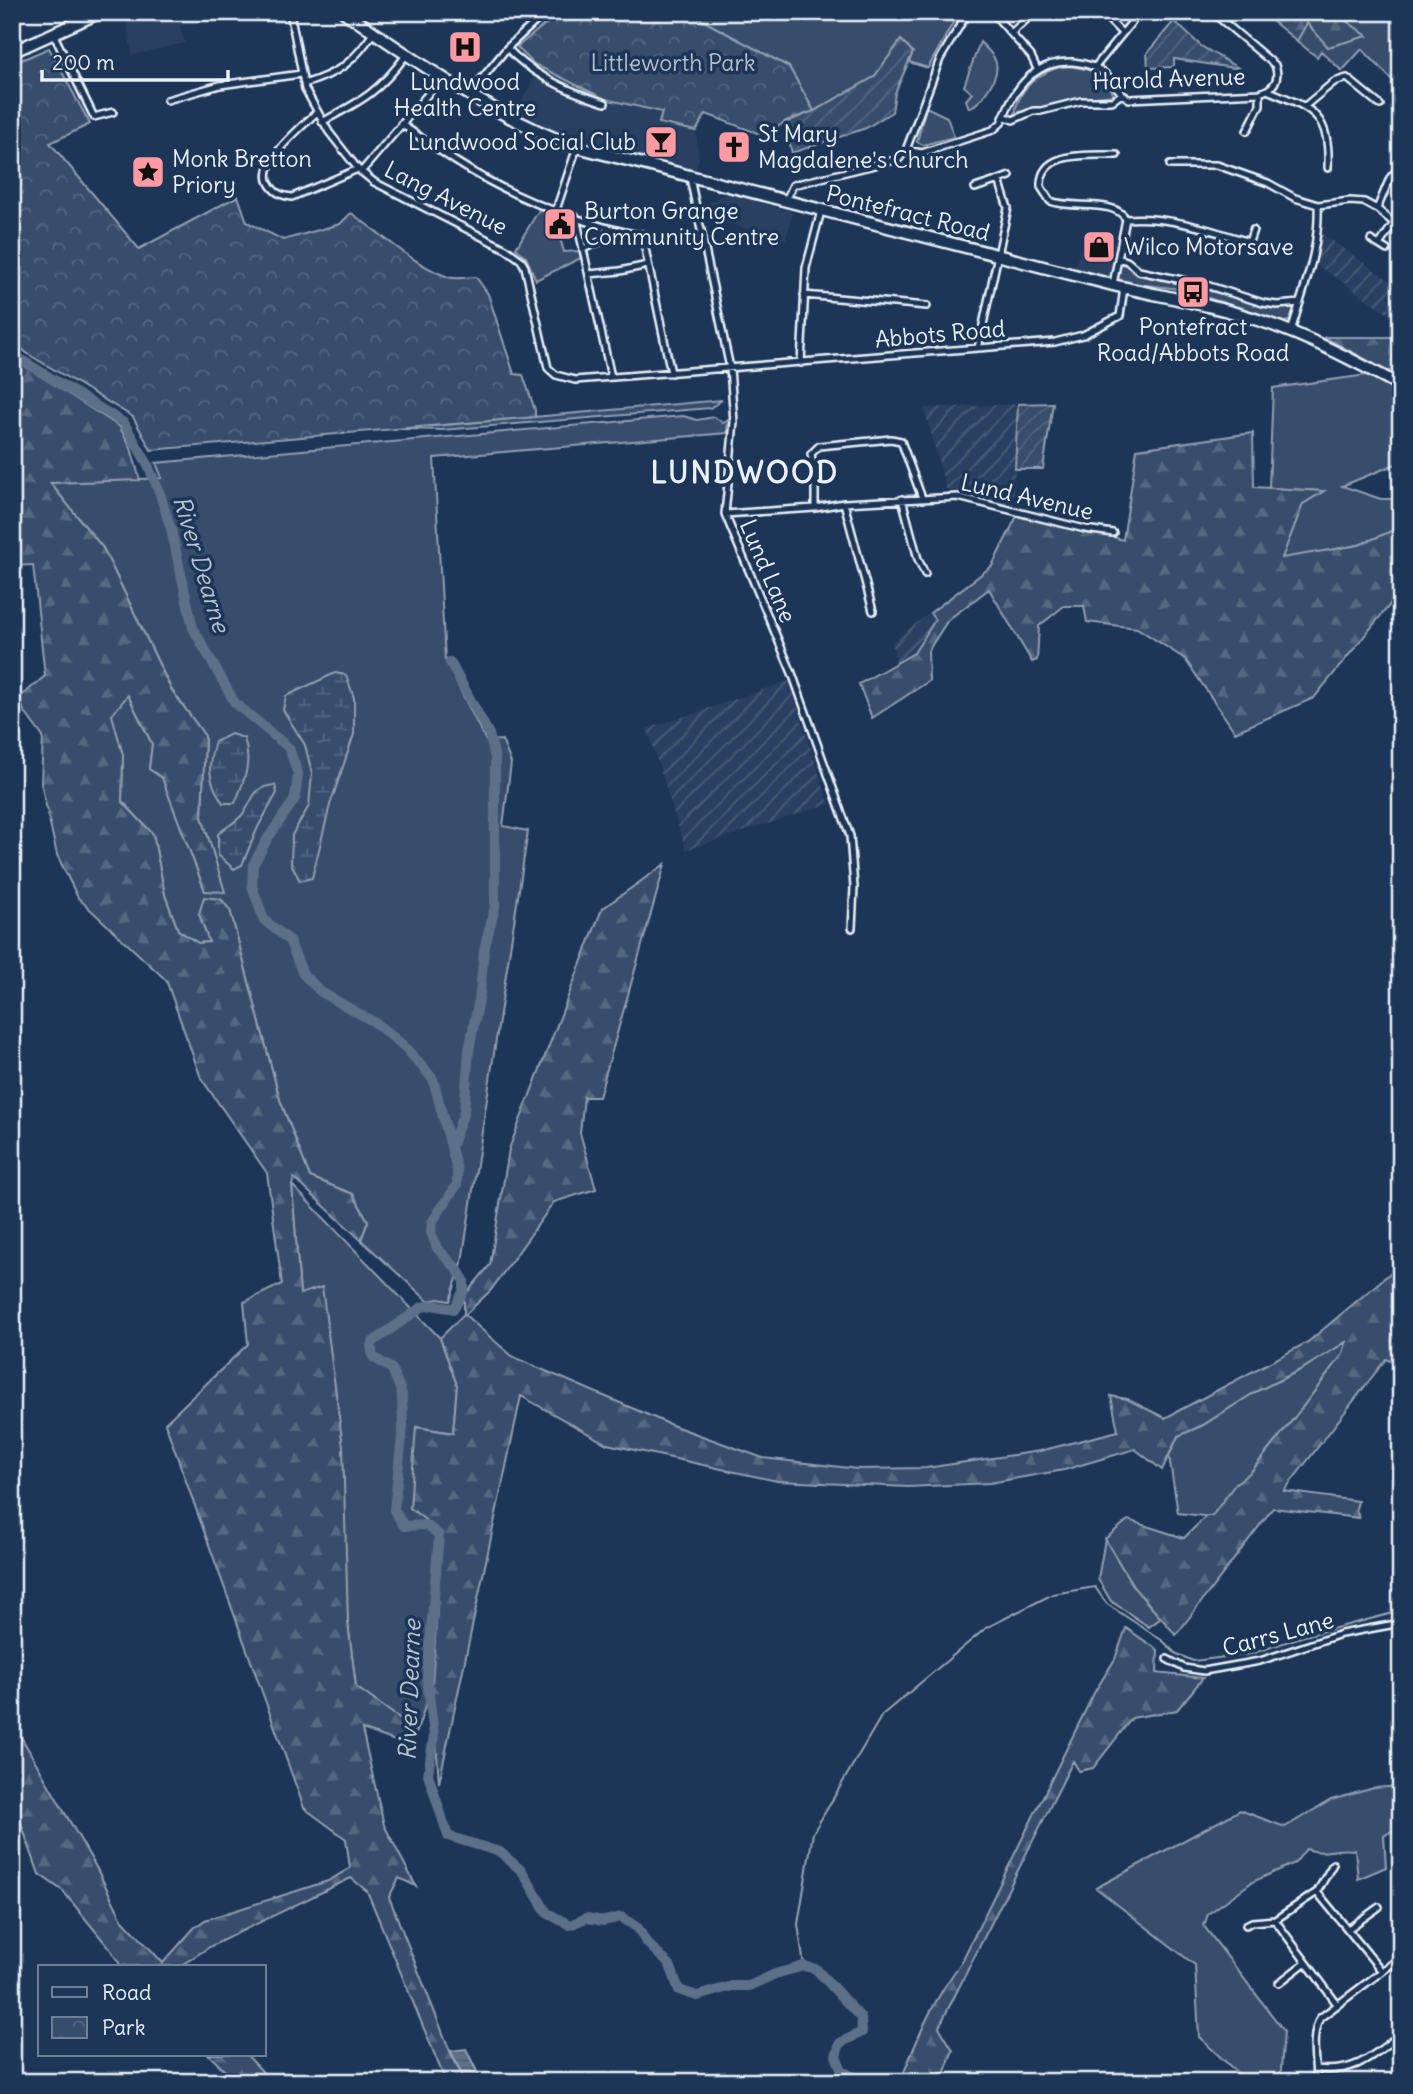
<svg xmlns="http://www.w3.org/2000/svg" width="1413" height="2094" viewBox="0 0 1413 2094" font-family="Delius,sans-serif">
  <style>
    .built { fill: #2a4162 }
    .industrial { fill: url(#industrial-furrows) }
    .grass { fill: #374d6c; stroke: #909fb2; stroke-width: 2 }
    .forest { fill: url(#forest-firs); stroke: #909fb2; stroke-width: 2 }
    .wetland { fill: url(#wetland-marsh); stroke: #909fb2; stroke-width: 2 }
    .park { fill: url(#park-crowns); stroke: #909fb2; stroke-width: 2 }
    .garden { fill: url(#garden-furrows); stroke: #909fb2; stroke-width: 2 }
    .water { fill: url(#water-rules); stroke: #95a4b5; stroke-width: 2 }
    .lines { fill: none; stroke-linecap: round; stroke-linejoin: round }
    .stream { stroke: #95a4b5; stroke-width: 2 }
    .river { stroke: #5d7089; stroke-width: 10 }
    .street-casing { stroke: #e8f1f8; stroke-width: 10 }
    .highway-casing { stroke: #e8f1f8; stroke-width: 15 }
    .street { stroke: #1d3557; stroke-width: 5 }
    .highway { stroke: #1d3557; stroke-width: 10 }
    .labels { text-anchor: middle; stroke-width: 7; stroke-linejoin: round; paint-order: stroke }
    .park-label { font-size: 23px; fill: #b3c0ce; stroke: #1d3557 }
    .street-label { font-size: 23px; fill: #e8f1f8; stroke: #1d3557 }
    .poi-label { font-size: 23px; fill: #e8f1f8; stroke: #1d3557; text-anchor: start }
    .water-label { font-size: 24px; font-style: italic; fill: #b7c4d1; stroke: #1d3557 }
    .district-label { font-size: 30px; font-weight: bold; letter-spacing: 2px; fill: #e8f1f8; stroke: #1d3557 }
  </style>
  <defs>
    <pattern id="industrial-furrows" width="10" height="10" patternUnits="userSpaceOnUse" patternTransform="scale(1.75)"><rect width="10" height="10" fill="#2a4162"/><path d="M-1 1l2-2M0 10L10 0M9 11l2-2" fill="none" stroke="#495d79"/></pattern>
    <pattern id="forest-firs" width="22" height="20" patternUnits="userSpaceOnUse" patternTransform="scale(1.75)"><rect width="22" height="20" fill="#374d6c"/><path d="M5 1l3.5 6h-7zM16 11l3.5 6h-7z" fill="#546782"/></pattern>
    <pattern id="wetland-marsh" width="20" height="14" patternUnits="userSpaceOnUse" patternTransform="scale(1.75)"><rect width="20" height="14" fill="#374d6c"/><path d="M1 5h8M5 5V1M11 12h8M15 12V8" fill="none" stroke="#546782"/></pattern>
    <pattern id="park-crowns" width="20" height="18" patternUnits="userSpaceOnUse" patternTransform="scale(1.75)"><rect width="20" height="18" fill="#374d6c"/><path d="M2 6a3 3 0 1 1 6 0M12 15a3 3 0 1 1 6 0" fill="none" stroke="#546782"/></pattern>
    <pattern id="garden-furrows" width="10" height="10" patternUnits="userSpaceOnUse" patternTransform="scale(1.75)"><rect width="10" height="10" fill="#374d6c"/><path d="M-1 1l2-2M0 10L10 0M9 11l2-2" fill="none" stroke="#546782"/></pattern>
    <pattern id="water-rules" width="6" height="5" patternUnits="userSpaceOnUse" patternTransform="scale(1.75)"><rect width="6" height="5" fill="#5d7089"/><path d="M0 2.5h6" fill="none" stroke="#505a66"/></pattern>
  </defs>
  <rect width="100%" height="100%" fill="#1d3557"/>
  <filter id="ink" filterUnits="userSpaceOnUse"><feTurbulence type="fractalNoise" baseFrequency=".0143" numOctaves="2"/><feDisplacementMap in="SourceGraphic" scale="14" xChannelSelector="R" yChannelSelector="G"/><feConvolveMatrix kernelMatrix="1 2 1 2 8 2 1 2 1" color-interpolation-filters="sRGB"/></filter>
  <g filter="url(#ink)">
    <path class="built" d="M125 12H247V13L180 26 185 43 132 55Z
      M535 76 583 100 608 108 610 100 663 112 660 123 696 131 699 158 696 171 573 140 516 112Z
      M726 194 793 212 786 239 706 218 704 205Z
      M1083 237 1118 243 1109 276 1105 277 1075 270Z"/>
    <path class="industrial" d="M1321 233 1396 285 1388 293 1389 301 1401 308V313L1396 319 1317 265Z
      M1018 404 1013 505 946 489 924 408Z
      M930 613 935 620 914 653 896 663 892 642Z
      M789 681 829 804 686 850 647 729Z"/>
    <path class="grass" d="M687 12H959L928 68 909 62 913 52 901 40 874 77 814 111 789 67Z
      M1334 12H1401V89L1362 49 1342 71 1321 51 1317 57 1297 41 1307 22 1366 35Z
      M980 42C985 47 993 54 995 60 1002 74 982 103 969 108L966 100 972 93 964 86Z
      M1064 66C1083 67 1110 72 1113 95L1078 99 1015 113C1019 87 1039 72 1064 66Z
      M926 107 947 117 954 137 923 145 917 142Z
      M539 210 553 215 548 224 558 231 564 252 579 251 581 258 536 280 526 257 516 248Z
      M1124 262 1141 273 1260 304 1291 305 1294 310 1289 321 1284 322 1180 289 1121 282 1118 278 1121 263Z
      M1367 375 1401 392V462L1342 486 1381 499H1401V527L1359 545 1281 559 1303 504 1323 491 1269 488 1273 388Z
      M722 400 710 408 442 430 401 429Z
      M683 416 697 420 714 417 723 423 728 420 727 433 434 458 445 660 486 741 502 740 511 763 503 826 528 831 462 1262 450 1301 438 1299 428 1301 361 1240 368 1221 353 1194 310 1177 280 1100 230 910 199 914 210 942 198 943 178 930 165 895 153 834 122 801 123 755 111 715 128 695 152 744 149 769 162 777 205 891H224L202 817 205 736 171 689 103 548 50 483 162 478 156 463Z
      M292 1185 440 1338 457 1385 453 1433 416 1427 442 1532 432 1685 417 1731 356 1688 348 1623 321 1288 300 1295Z
      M1347 1341 1343 1354 1295 1417 1250 1473 1236 1484 1212 1517 1178 1513 1169 1456 1178 1436 1203 1425 1255 1392 1302 1369Z
      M1105 1539 1135 1589 1161 1618 1149 1627 1111 1601 1098 1579Z
      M1401 1786V1825L1384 1836 1386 1867 1358 1879 1355 1850C1333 1847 1326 1856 1306 1849L1295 1863 1252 1882 1208 1914 1204 1926 1284 2031 1280 2082H1247L1199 2037 1195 1965 1096 1888 1240 1810 1285 1827 1331 1800 1374 1788Z"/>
    <path class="forest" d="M1261 12H1334L1367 36 1328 47 1307 23 1297 41Z
      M1324 337H1401V369L1387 371Z
      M12 358 120 427 131 448 140 480 50 483 103 548 171 689 205 736 202 817 225 892 205 891 162 778 149 769 152 744 128 695 112 715 123 755 122 801 153 834 165 895 178 930 198 943 209 942 199 914 204 897 221 899 230 910 280 1100 310 1177 353 1194 368 1221 361 1240 294 1178 292 1185 300 1294 322 1287 343 1447 348 1623 356 1687 417 1731 409 1746 362 1729 384 1825 416 1886 399 1878 389 1897 450 2051 465 2082H446L367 1891 351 1878 211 1946 180 1966H121L110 1949 63 1891 39 1874 12 1798V1721L96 1867 122 1919 163 1963 194 1928 205 1920 328 1881 350 1868 346 1839 304 1808 165 1423 248 1344 244 1302 282 1284 267 1173 201 1078 166 980 78 898 57 855 41 783 43 737 24 711 19 698 45 676 33 565 12 566Z
      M1253 433 1254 487 1324 491 1303 504 1282 558 1359 545 1401 527V591L1314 698 1235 732 1185 659 1137 628 1087 622 1084 606H1064L1039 626 1037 660 1032 662 989 589 948 620 928 651 929 681 872 718 859 684 914 653 935 620 930 613 992 566 1020 510 1123 540 1137 449Z
      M665 864 599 1097H584L580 1133 596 1189 554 1202 491 1290 465 1315 513 1357 669 1424 763 1458 858 1469 926 1468 1040 1451 1118 1431 1111 1396 1127 1399 1165 1418 1308 1342 1401 1264V1366L1386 1359 1284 1491 1358 1501 1356 1509 1359 1518 1273 1508 1176 1635 1135 1589 1105 1539 1128 1520 1184 1538 1206 1516H1212L1236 1483 1251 1472 1295 1417 1343 1354 1346 1342 1302 1369 1255 1392 1203 1425 1178 1436 1162 1470 1135 1449 1064 1470 990 1483 908 1487 777 1481 607 1444 521 1396 439 1783 432 1685 442 1533 410 1508 416 1427 453 1433 457 1385 440 1338 464 1314V1296L490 1265 509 1149 602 909Z
      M1126 1628 1158 1650 1157 1673 1203 1678 1177 1710 1132 1718 1093 1768 1079 1771 1073 1761 939 2027 953 2050 941 2082H900C919 2035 931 2003 961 1963L1094 1693 1115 1659Z
      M208 2054H246L272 2082H236Z"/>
    <path class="wetland" d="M335 673 346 675 354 698V734L330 805 312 878 300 881 291 863 292 835 309 806 312 773 305 745 283 710 286 696Z
      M231 734 244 738C252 762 245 780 235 803H223C208 781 207 766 215 742Z
      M275 785 277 793 258 827 242 865 234 869 218 855V834C226 827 236 822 242 815 255 800 250 787 275 785Z"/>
    <path class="park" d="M560 12H687L789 67 814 111 786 121 765 136 706 114 696 131 659 123 662 112 605 99 534 64 517 47Z
      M49 48 90 124 50 143 139 249 238 196 247 222 283 240 340 224 351 213C383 235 411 263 448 277 456 280 468 277 476 277L488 294 514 374 523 375 535 410V417L151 450 133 417 28 354 12 341V64Z"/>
    <path class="garden" d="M1174 21 1201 46 1240 69 1174 59V67L1148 68 1147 53Z
      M901 40 913 52 895 93 892 112 866 128 792 153 784 123 814 111 874 77Z
      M1053 403 1043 469H1015L1018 404Z"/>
    <path class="water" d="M466 2049 482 2082H465L451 2051Z"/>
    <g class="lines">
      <path class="stream" d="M804 1966 798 1924 813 1833 882 1715 986 1628 1053 1594 1095 1587 1107 1604 1163 1641 1175 1653 1193 1661 1251 1654 1301 1637 1401 1611"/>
      <path class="river" d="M12 354 124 423 147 463 159 491 171 529 193 628 235 703 289 748 298 774 295 799 268 838 253 865 252 886 264 920 289 940 303 974 321 992 374 1022 404 1046 433 1079 457 1170V1185L432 1222 431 1232 437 1248 457 1269 464 1280V1290L454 1309 432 1305 422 1307 374 1341 371 1345 373 1357 392 1369 402 1394 403 1427 394 1510 404 1526 426 1525 439 1535 427 1678 434 1735 428 1774 448 1836 500 1852 522 1871 547 1913 570 1925 586 1918 604 1921 621 1917 638 1928 646 1942 670 1965 679 1990 697 1996 732 1986H749L775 1974 804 1966 816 1969 861 2018 862 2032 840 2043 836 2056 842 2071 857 2079 859 2082
        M450 662 489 734 495 758V907L484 950 480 994 469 1050 464 1112 452 1144"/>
      <defs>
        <path id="street" d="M290 12 305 89 329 132 358 169 374 182 506 249 521 260 525 267 548 368 556 375 575 380 1055 342 1083 335 1120 316 1124 288
          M992 12 1031 56 1037 69
          M1101 12 1122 33
          M1212 12 1275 65C1279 76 1277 84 1267 90
          M1011 33 1035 12
          M54 35 94 117 113 112
          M507 48C533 76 570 92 605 103
          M1095 67 1140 12
          M304 84C339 73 353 63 374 32
          M470 93 507 48 546 12
          M167 100 220 85 301 74
          M1305 106 1334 82 1347 78 1380 105
          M317 112C302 127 258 161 269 183 274 193 282 196 292 197L358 169
          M1004 116C1016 85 1036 60 1073 62 1084 63 1095 66 1104 73 1111 79 1116 87 1122 94
          M322 122C363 100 379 92 407 54
          M401 124C419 136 437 149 455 161 522 204 623 243 704 240
          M1247 131 1260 105V93
          M1399 131 1401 134
          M906 150 922 153 993 130 1001 123 1004 116 1013 120 1033 111H1041L1081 101H1112L1122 94 1129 99 1260 93 1267 90C1313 109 1330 113 1328 168
          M1117 155C1091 156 1039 149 1041 187L1050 201C1074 210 1113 198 1126 219
          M1170 165H1217L1268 183 1295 198 1318 205 1350 201 1364 202 1377 209 1394 223 1401 226
          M361 172 439 81
          M690 178 730 368 734 422 725 514 792 673 850 836 854 887 852 928
          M999 180 1010 176
          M975 188 999 180 1008 208 978 348
          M785 202 793 185 899 159 906 150 940 59 968 12
          M1377 209 1390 178 1401 165
          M556 210 577 147
          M576 217 611 377
          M1126 219C1169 216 1208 229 1249 242L1253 230
          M642 234 671 373
          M1371 240 1387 250
          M1379 245 1394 223
          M583 249 611 237
          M1118 258 1127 261 1139 271 1206 285 1263 303 1277 305 1300 303
          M589 274 620 271 648 265
          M1113 284 1126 219
          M804 295 927 306
          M1291 332C1303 289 1320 250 1318 205
          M801 363 806 268 821 211
          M902 499 918 559 925 574
          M844 503 873 611
          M815 508V477L811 454 819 446 891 439 901 441 922 498
          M725 514 815 508 844 503 958 497 1085 529 1113 533
          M1167 1659 1184 1668 1204 1671 1260 1661 1341 1634 1401 1623
          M1317 1892 1333 1864
          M1246 1925 1252 1922 1275 1920
          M1348 1929 1379 1907
          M1279 1983 1306 1962
          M1337 2004 1275 1920 1317 1892 1381 1970
          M1316 2069C1355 2074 1372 2056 1401 2034
          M1316 2082C1316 2061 1310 2037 1320 2018L1401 1957"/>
        <path id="highway" d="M344 12C417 61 493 117 577 147L1113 285C1164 297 1215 305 1264 322 1312 338 1356 362 1401 386
          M12 52 101 12"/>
      </defs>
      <use href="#street" class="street-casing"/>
      <use href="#highway" class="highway-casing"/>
      <use href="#street" class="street"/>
      <use href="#highway" class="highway"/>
    </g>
  </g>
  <defs>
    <symbol id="hospital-square" viewBox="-11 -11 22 22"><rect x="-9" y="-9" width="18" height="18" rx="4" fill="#ff9aa2" stroke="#1d3557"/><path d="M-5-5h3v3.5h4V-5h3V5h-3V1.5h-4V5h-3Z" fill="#111"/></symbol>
    <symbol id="bar-square" viewBox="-11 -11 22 22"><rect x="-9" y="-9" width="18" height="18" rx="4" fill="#ff9aa2" stroke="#1d3557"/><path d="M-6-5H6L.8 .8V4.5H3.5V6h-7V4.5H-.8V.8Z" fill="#111"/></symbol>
    <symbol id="church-square" viewBox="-11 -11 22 22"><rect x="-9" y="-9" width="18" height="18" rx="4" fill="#ff9aa2" stroke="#1d3557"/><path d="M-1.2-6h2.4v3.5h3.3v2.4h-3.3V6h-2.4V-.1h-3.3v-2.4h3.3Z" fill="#111"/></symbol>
    <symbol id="sight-square" viewBox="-11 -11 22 22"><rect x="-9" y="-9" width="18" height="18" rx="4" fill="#ff9aa2" stroke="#1d3557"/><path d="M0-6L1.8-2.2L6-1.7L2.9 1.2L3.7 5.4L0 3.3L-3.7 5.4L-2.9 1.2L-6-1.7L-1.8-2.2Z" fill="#111"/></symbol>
    <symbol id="civic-square" viewBox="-11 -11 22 22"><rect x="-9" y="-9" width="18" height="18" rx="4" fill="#ff9aa2" stroke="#1d3557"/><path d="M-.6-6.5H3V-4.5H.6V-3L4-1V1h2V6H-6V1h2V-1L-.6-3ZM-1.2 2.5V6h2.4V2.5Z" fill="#111"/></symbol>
    <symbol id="shop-square" viewBox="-11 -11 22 22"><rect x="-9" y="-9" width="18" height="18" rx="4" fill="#ff9aa2" stroke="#1d3557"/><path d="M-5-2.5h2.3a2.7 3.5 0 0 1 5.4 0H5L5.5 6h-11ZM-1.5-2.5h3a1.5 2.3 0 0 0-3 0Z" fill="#111"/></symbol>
    <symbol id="bus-square" viewBox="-11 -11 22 22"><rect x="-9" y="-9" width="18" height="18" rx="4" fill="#ff9aa2" stroke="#1d3557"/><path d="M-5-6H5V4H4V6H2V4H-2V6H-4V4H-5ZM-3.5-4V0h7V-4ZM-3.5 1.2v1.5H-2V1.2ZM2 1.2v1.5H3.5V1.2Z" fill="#111"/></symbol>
  </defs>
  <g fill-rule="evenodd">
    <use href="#hospital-square" x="446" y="28" width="38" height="38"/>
    <use href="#bar-square" x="642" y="123" width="38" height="38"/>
    <use href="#church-square" x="715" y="128" width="38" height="38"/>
    <use href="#sight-square" x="129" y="153" width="38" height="38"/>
    <use href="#civic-square" x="541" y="205" width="38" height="38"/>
    <use href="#shop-square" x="1080" y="228" width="38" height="38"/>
    <use href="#bus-square" x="1174" y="273" width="38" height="38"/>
  </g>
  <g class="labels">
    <g class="park-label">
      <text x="673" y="71">Littleworth Park</text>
    </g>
    <g class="street-label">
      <text transform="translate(1169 79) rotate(-2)" y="8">Harold Avenue</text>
      <text transform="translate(446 198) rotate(27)" y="8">Lang Avenue</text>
      <text transform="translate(908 213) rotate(14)" y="8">Pontefract Road</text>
      <text transform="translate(940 334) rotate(-5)" y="8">Abbots Road</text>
      <text transform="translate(1027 497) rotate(13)" y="8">Lund Avenue</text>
      <text transform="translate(768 571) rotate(67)" y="8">Lund Lane</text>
      <text transform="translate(1278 1634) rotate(-15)" y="8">Carrs Lane</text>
    </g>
    <g class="poi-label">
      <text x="465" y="90" text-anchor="middle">Lundwood<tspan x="465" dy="26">Health Centre</tspan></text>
      <text x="758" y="142">St Mary<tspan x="758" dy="26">Magdalene's Church</tspan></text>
      <text x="636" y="150" text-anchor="end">Lundwood Social Club</text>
      <text x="172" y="167">Monk Bretton<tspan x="172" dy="26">Priory</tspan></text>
      <text x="584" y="219">Burton Grange<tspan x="584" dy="26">Community Centre</tspan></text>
      <text x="1124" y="255">Wilco Motorsave</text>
      <text x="1193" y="335" text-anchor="middle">Pontefract<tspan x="1193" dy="26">Road/Abbots Road</tspan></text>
    </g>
    <g class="water-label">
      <text transform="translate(201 564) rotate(73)" y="8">River Dearne</text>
      <text transform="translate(410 1690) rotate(-88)" y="8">River Dearne</text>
    </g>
    <g class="district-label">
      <text x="745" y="483">LUNDWOOD</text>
    </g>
  </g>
  <rect width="1413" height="2094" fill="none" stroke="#1d3557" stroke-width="42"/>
  <rect x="21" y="21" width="1371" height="2052" fill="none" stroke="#e8f1f8" stroke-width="2.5" filter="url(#ink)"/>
  <rect x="38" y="1965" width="228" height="91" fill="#1d3557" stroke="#6e8097" stroke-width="2"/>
  <rect x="52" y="1987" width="35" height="10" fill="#1d3557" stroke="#6e8097" stroke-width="2"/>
  <text x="102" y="2000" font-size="21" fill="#e8f1f8">Road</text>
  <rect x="52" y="2017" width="35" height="21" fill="url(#park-crowns)" stroke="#6e8097" stroke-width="2"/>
  <text x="102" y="2035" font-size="21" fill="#e8f1f8">Park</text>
  <path d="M42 70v10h186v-10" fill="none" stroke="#e8f1f8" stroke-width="3.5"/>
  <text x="52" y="70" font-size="21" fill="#e8f1f8" stroke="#1d3557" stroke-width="5" paint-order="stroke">200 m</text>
</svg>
